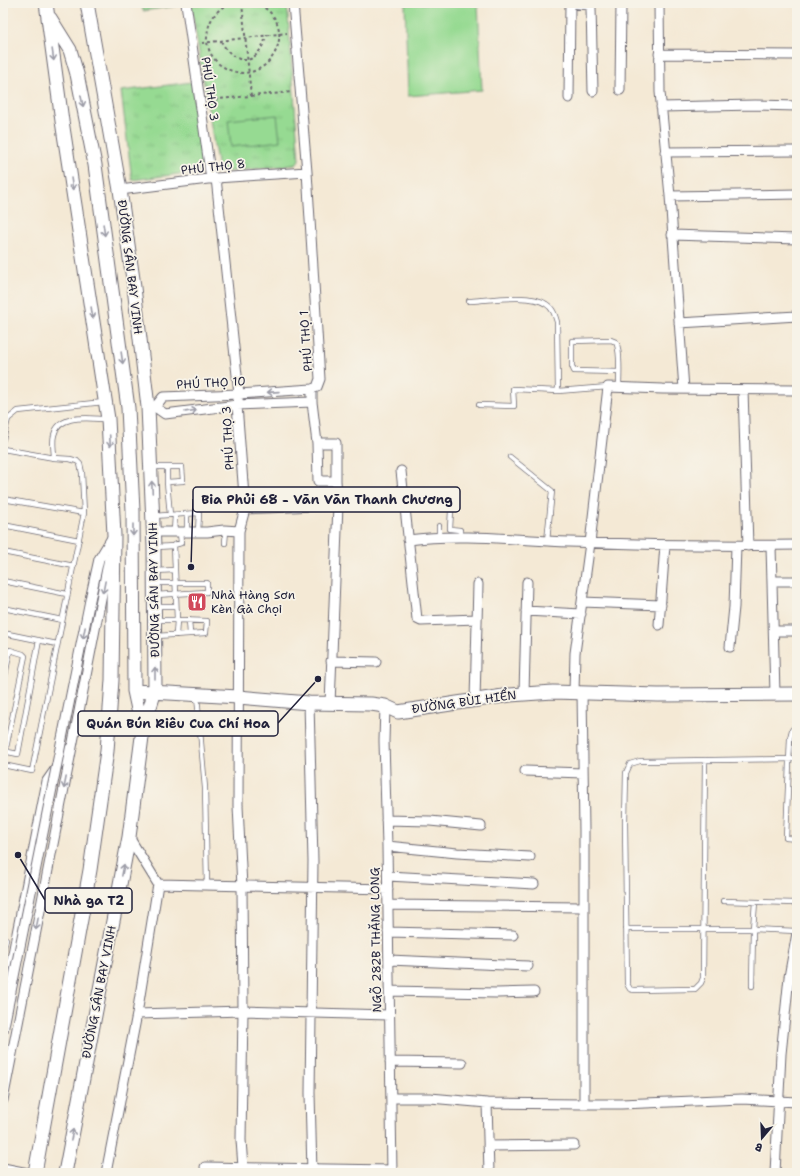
<svg xmlns="http://www.w3.org/2000/svg" width="800" height="1176" viewBox="0 0 800 1176" font-family="'Shantell Sans',sans-serif">
  <style>
    .grass { fill: url(#grass-tufts); stroke: #5c7e66 }
    .garden { fill: #96da92; stroke: #5c7e66 }
    .lines { fill: none; stroke-linecap: round; stroke-linejoin: round }
    .lane-casing { stroke: #6c6871; stroke-width: 6 }
    .street-casing { stroke: #6c6871; stroke-width: 11 }
    .secondary-casing { stroke: #6c6871; stroke-width: 15 }
    .path { stroke: #6c6871; stroke-width: 2; stroke-dasharray: 3 3; stroke-linecap: butt }
    .lane { stroke: #fff; stroke-width: 4.5 }
    .street { stroke: #fff; stroke-width: 9 }
    .secondary { stroke: #fff; stroke-width: 13 }
    .street-bridge-casing { stroke: #6c6871; stroke-width: 11; stroke-linecap: butt }
    .street-bridge { stroke: #fff; stroke-width: 9 }
    .oneway { stroke: #9c9ca7 }
    .labels { text-anchor: middle; stroke-width: 3.5; stroke-linejoin: round; paint-order: stroke }
    .street-label { font-size: 12px; fill: #22223b; stroke: #f7f3e8 }
    .poi-label { font-size: 12px; fill: #22223b; stroke: #f7f3e8; text-anchor: start }
    .leader { fill: none; stroke: #22223b; stroke-width: 1.5 }
    .callout-dot { fill: #22223b; stroke: #f7f3e8; stroke-width: 1.5 }
    .callout { fill: #f7f3e8; stroke: #22223b; stroke-width: 1.5 }
    .callout-label { font-size: 13px; text-anchor: middle; font-weight: bold; fill: #22223b }
  </style>
  <defs>
    <pattern id="grass-tufts" width="24" height="20" patternUnits="userSpaceOnUse"><rect width="24" height="20" fill="#96da92"/><path d="M3 7l-1-3M5 7V3M7 7l1-3M15 17l-1-3M17 17v-4M19 17l1-3" fill="none" stroke="#81bb7f"/></pattern>
  </defs>
  <rect width="100%" height="100%" fill="#f7f3e8"/>
  <filter id="ink" filterUnits="userSpaceOnUse"><feTurbulence type="fractalNoise" baseFrequency=".025" numOctaves="2"/><feDisplacementMap in="SourceGraphic" scale="8" xChannelSelector="R" yChannelSelector="G"/><feConvolveMatrix kernelMatrix="1 2 1 2 8 2 1 2 1" color-interpolation-filters="sRGB"/></filter>
  <filter id="wash" filterUnits="userSpaceOnUse"><feTurbulence type="fractalNoise" baseFrequency=".012" numOctaves="4" result="noise"/><feDisplacementMap in="SourceGraphic" scale="16" xChannelSelector="R" yChannelSelector="G"/><feGaussianBlur stdDeviation="0.9" result="paint"/><feColorMatrix in="noise" values="0 0 0 0 0 0 0 0 0 0 0 0 0 0 0 0 0 1.4 0 .05"/><feComposite in="paint" operator="in"/></filter>
  <g filter="url(#wash)">
    <rect width="100%" height="100%" fill="#f4e9d5"/>
    <path class="grass" d="M141 3H176L177 6 143 11Z
      M191 3H287L299 160 295 165 223 172 218 169Z
      M192 82 203 171 132 180 121 91Z"/>
    <path class="garden" d="M478 3 482 90 408 96 405 4Z
      M277 115 280 141 231 147 228 120Z"/>
  </g>
  <g filter="url(#ink)">
    <g class="lines">
      <defs>
        <path id="lane" d="M469 301C488 300 531 293 546 304 553 308 555 315 557 322L558 391
          M619 372 574 371 572 366V341L611 340 616 342C621 352 619 375 619 387
          M479 405 514 406 513 389 558 391 608 387
          M3 439 8 419 18 411 104 402
          M3 449 54 458 70 459 77 461 80 464 82 473 84 513 32 771 3 765
          M510 457 552 491 547 541
          M54 458C54 451 52 442 54 435 59 413 90 419 107 419
          M151 467H182L183 481 167 482 170 515
          M167 467V482
          M3 499 84 513
          M451 510 450 529 460 530V537
          M153 516 199 513 198 532
          M3 525 79 540
          M174 532 175 515
          M187 532V514
          M439 537V526
          M225 543 226 530
          M156 547 174 546
          M3 552 74 566
          M155 571 175 570
          M3 581 67 594
          M155 595 207 592V583H156
          M156 606H176
          M3 608 62 620
          M156 620H177L176 635
          M189 620 190 634
          M3 633 57 644
          M156 636 206 633 207 621 177 620 174 545 181 543 180 532
          M3 686 10 650 23 654 25 656 6 748 8 752 18 754 39 640
          M197 696 205 788 207 886
          M797 725 792 730 790 738 786 838 797 839
          M705 760 703 978 701 983 695 989 633 990 630 989 627 984 625 823 626 773 630 764 640 761 797 759
          M723 901 797 903
          M626 929H753L797 931
          M3 938 6 939 3 951
          M752 986 753 929 755 902"/>
        <path id="street" d="M186 3 211 179
          M293 3 307 172 320 379 317 387 312 389V402L317 443 318 481H336L338 505 330 704
          M571 3 589 5 591 8 593 91
          M659 3 660 92 670 196 684 389
          M659 54 797 55
          M620 90 621 3
          M569 98 570 3
          M661 107 755 105 797 106
          M665 152 797 151
          M216 178 239 394 237 405 245 509 239 531 238 806 242 887 243 1011 241 1140 243 1167
          M120 190 216 178 307 172
          M670 196 797 194
          M672 235 797 239
          M679 323 797 316
          M743 390 748 546
          M155 407 163 397 239 394 312 389
          M155 407 165 414 237 405 312 402
          M317 443H336V481
          M401 471 417 619 421 621 477 619
          M245 509 338 505
          M154 532H207L224 530 239 531
          M408 540C461 533 516 540 569 542 645 545 721 546 797 545
          M771 546 775 694
          M773 581H797
          M91 595 99 559 113 536
          M582 602 661 605
          M526 611 581 614
          M659 625 665 545
          M774 631H797
          M730 647 734 607 736 546
          M331 661 376 662
          M574 692 575 653 590 543 608 387 663 389 797 390
          M582 692 584 830V1104
          M524 693 527 582
          M475 700 478 584
          M309 703 313 861 310 1093 312 1173
          M385 706 384 741 387 846 392 1173
          M525 771 583 773
          M386 820 430 821 481 826
          M129 837 158 884 388 889
          M387 846 457 853 530 857
          M388 876 534 884
          M388 905 584 907
          M388 932 513 935
          M389 960 528 966
          M389 991 497 993 534 992
          M3 1004 47 781 70 748
          M137 1014 243 1011 389 1015
          M390 1062 462 1063
          M391 1098H430L487 1103 584 1104H621L742 1099 797 1102
          M3 1100 109 558
          M487 1103 489 1173
          M488 1146 574 1145
          M205 1167 392 1170
          M3 1168 28 1173
          M106 1173 137 1014 158 884
          M775 1173 781 1054 789 977 797 933"/>
        <path id="secondary" d="M50 18 70 50 77 74 95 165 128 408 133 511 134 691 142 728
          M134 691 238 697 309 703 371 704 385 706 398 712 510 695 553 692 658 695 797 694
          M35 1173 90 870 107 751 112 680 114 535 108 419 62 121 46 3
          M65 1173 129 837 143 729 155 691 154 547 148 407 133 279 120 190 87 3"/>
      </defs>
      <use href="#lane" class="lane-casing"/>
      <use href="#street" class="street-casing"/>
      <use href="#secondary" class="secondary-casing"/>
      <path class="path" d="M229 3C215 11 208 21 207 37 206 47 212 58 219 64 265 98 307 25 256 3
        M242 3 251 96
        M221 41C227 53 243 68 256 55 262 49 264 42 267 35
        M202 43 287 33
        M209 100 292 92"/>
      <use href="#lane" class="lane"/>
      <use href="#street" class="street"/>
      <use href="#secondary" class="secondary"/>
      <defs>
        <path id="street-bridge" d="M3 1031 91 595"/>
      </defs>
      <use href="#street-bridge" class="street-bridge-casing"/>
      <use href="#street-bridge" class="street-bridge"/>
    </g>
    <defs><path id="oneway-shaft" d="M-6 0H5M1.5-3L5.5 0L1.5 3" fill="none" stroke-width="1.6" stroke-linecap="round" stroke-linejoin="round"/></defs>
    <g class="oneway">
      <use href="#oneway-shaft" transform="translate(53 55) rotate(82)"/>
      <use href="#oneway-shaft" transform="translate(82 101) rotate(78)"/>
      <use href="#oneway-shaft" transform="translate(72 184) rotate(81)"/>
      <use href="#oneway-shaft" transform="translate(104 230) rotate(82)"/>
      <use href="#oneway-shaft" transform="translate(92 313) rotate(82)"/>
      <use href="#oneway-shaft" transform="translate(122 358) rotate(82)"/>
      <use href="#oneway-shaft" transform="translate(273 392) rotate(176)"/>
      <use href="#oneway-shaft" transform="translate(191 411) rotate(-8)"/>
      <use href="#oneway-shaft" transform="translate(110 441) rotate(87)"/>
      <use href="#oneway-shaft" transform="translate(152 487) rotate(-93)"/>
      <use href="#oneway-shaft" transform="translate(133 530) rotate(90)"/>
      <use href="#oneway-shaft" transform="translate(104 587) rotate(101)"/>
      <use href="#oneway-shaft" transform="translate(84 633) rotate(101)"/>
      <use href="#oneway-shaft" transform="translate(155 673) rotate(-90)"/>
      <use href="#oneway-shaft" transform="translate(65 783) rotate(101)"/>
      <use href="#oneway-shaft" transform="translate(123 870) rotate(-79)"/>
      <use href="#oneway-shaft" transform="translate(37 924) rotate(101)"/>
      <use href="#oneway-shaft" transform="translate(72 1135) rotate(-79)"/>
    </g>
  </g>
  <defs>
    <symbol id="restaurant-square" viewBox="-11 -11 22 22"><rect x="-9" y="-9" width="18" height="18" rx="4" fill="#d1495b" stroke="#f7f3e8"/><path d="M-5-6h1v4h1v-4h1v4h1v-4h1v5L-1.5 .5V6h-2V.5L-5-1ZM5-6V6H3V1.5H1.5Q1.5-4 5-6Z" fill="#fff"/></symbol>
  </defs>
  <g fill-rule="evenodd">
    <use href="#restaurant-square" x="186" y="591" width="22" height="22"/>
  </g>
  <g class="labels">
    <g class="street-label">
      <text transform="translate(210 89) rotate(82)" y="4">PHÚ THỌ 3</text>
      <text transform="translate(213 167) rotate(-6)" y="4">PHÚ THỌ 8</text>
      <text transform="translate(130 267) rotate(83)" y="4">ĐƯỜNG SÂN BAY VINH</text>
      <text transform="translate(306 341) rotate(-94)" y="4">PHÚ THỌ 1</text>
      <text transform="translate(211 383) rotate(-3)" y="4">PHÚ THỌ 10</text>
      <text transform="translate(228 438) rotate(-93)" y="4">PHÚ THỌ 3</text>
      <text transform="translate(154 590) rotate(-91)" y="4">ĐƯỜNG SÂN BAY VINH</text>
      <text transform="translate(464 702) rotate(-8)" y="4">ĐƯỜNG BÙI HIỂN</text>
      <text transform="translate(376 940) rotate(-91)" y="4">NGÕ 282B THĂNG LONG</text>
      <text transform="translate(99 992) rotate(-79)" y="4">ĐƯỜNG SÂN BAY VINH</text>
    </g>
    <g class="poi-label">
      <text x="211" y="599">Nhà Hàng Sơn<tspan x="211" dy="14">Kèn Gà Chọi</tspan></text>
    </g>
  </g>
  <path class="leader" d="M191 567L193 499M318 679L278 723M18 855L45 900"/>
  <g class="callout-dot">
    <circle cx="191" cy="567" r="4"/>
    <circle cx="318" cy="679" r="4"/>
    <circle cx="18" cy="855" r="4"/>
  </g>
  <g class="callout">
    <rect x="193" y="487" width="267" height="25" rx="4"/>
    <rect x="78" y="711" width="200" height="25" rx="4"/>
    <rect x="45" y="888" width="87" height="25" rx="4"/>
  </g>
  <g class="callout-label">
    <text x="327" y="504">Bia Phủi 68 - Văn Văn Thanh Chương</text>
    <text x="178" y="728">Quán Bún Riêu Cua Chí Hoa</text>
    <text x="89" y="905">Nhà ga T2</text>
  </g>
  <rect width="800" height="1176" fill="none" stroke="#f7f3e8" stroke-width="16"/>
  <g transform="translate(762 1138) rotate(199)" stroke="#f7f3e8" stroke-width="3" paint-order="stroke">
  <path d="M0-3L7 15L0 10L-7 15Z" fill="#22223b"/>
  <text y="-6" font-size="11" font-weight="bold" text-anchor="middle" fill="#22223b">B</text>
  </g>
</svg>
